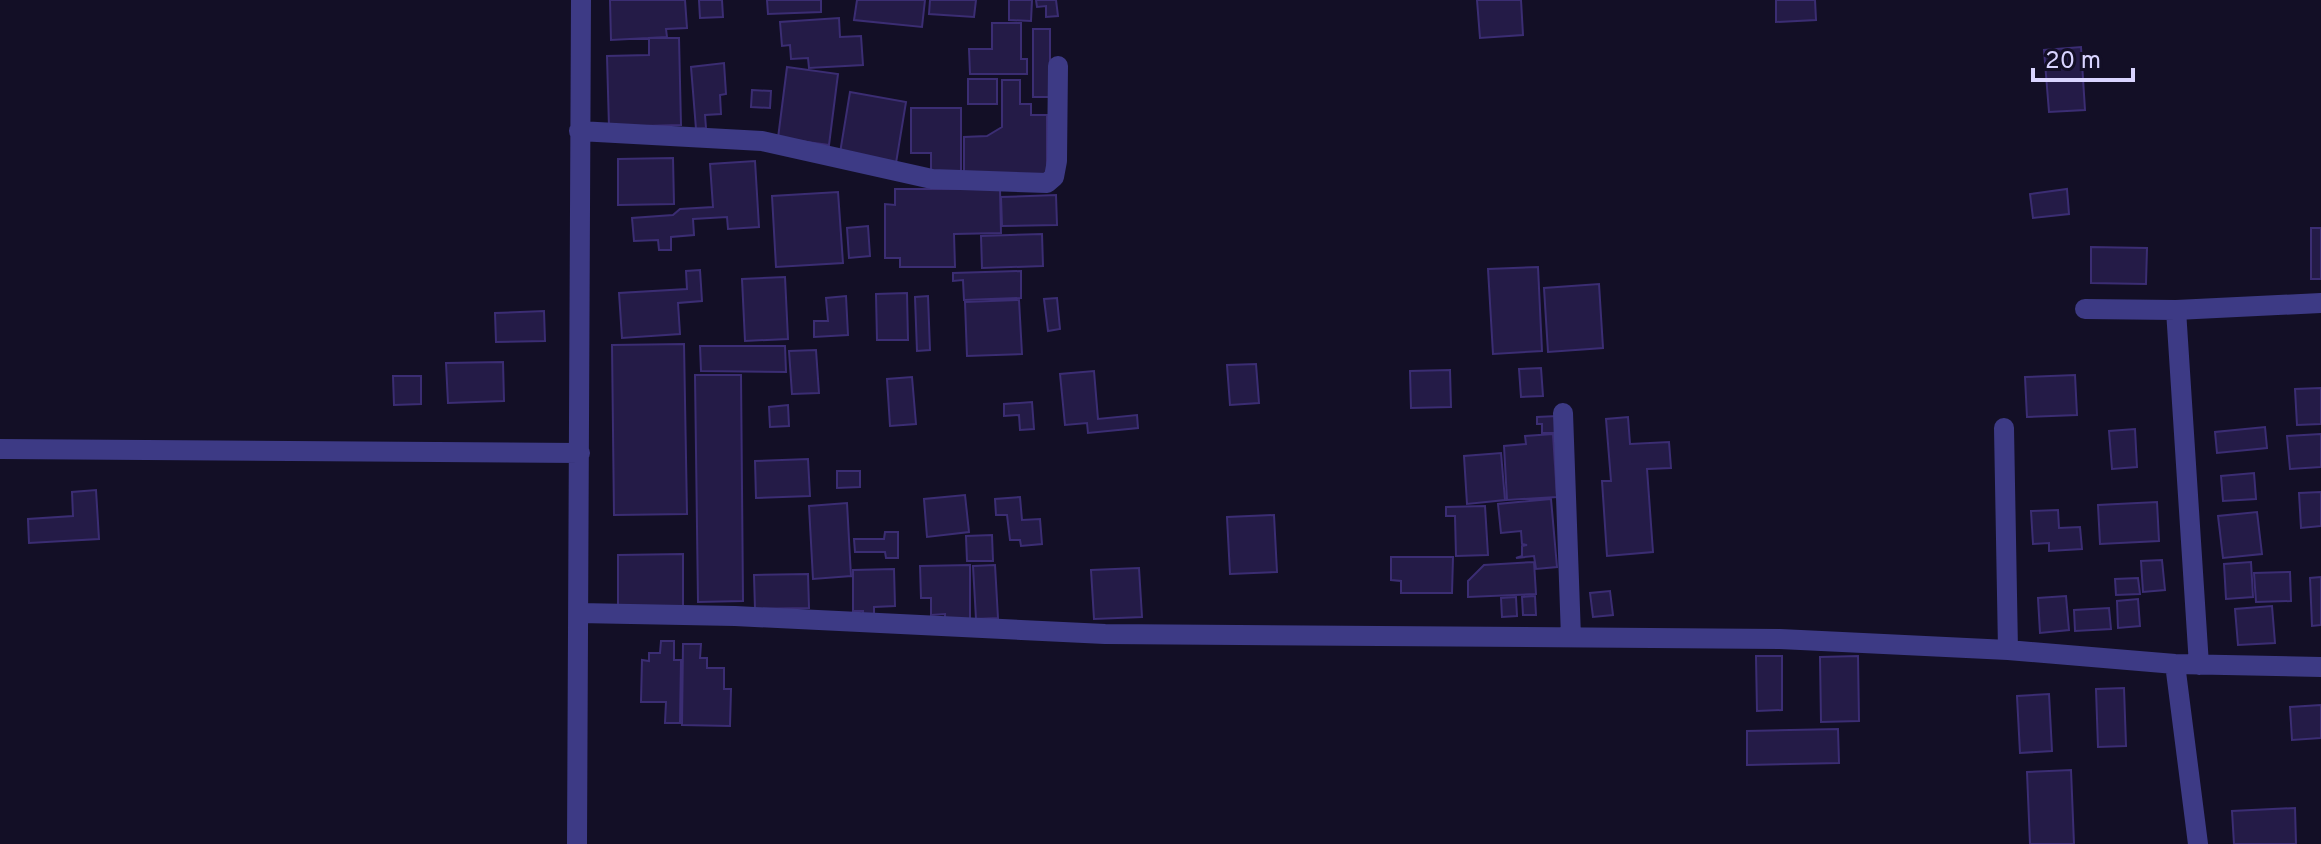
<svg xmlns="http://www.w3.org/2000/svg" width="2321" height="844" viewBox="0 0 2321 844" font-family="Overpass,sans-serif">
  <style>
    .building { fill: #241b47; stroke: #3b2d73; stroke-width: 2 }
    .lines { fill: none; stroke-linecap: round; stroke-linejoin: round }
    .minor { stroke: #3d3a85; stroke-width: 20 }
  </style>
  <rect width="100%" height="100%" fill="#130f26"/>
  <path class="building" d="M610 0H685L687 28 666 29 667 37 611 40Z
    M699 0H722L723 17 700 18Z
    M767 0H821V12L768 14Z
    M857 0H925L922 27 854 20Z
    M930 0H976L974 17 929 14Z
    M1009 0H1032L1031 21 1009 20Z
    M1036 0H1056L1058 16 1046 17V6L1037 7Z
    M1477 0H1521L1523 35 1480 38Z
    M1776 0H1815L1816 20 1776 22Z
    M839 18 840 37 861 36 863 65 809 68 808 58 791 59 790 45 782 46 780 22Z
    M992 23H1021V59H1027V74H970L969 49H992Z
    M1033 29H1050V97H1033Z
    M649 38H679L681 125 609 127 607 56 649 55Z
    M2081 47 2085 110 2049 112 2044 50Z
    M724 63 726 94 720 95 721 114 705 115 706 128 696 129 691 67Z
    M787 67 838 74 829 145 778 138Z
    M968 79H997V104H968Z
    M1002 80H1020V104H1031V115H1047V179L964 173V137L987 136 1002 127Z
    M752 90 771 91 770 108 751 107Z
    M850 92 906 102 896 163 840 153Z
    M911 108H961V175L931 174V153H911Z
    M673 158 674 204 618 205V159Z
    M755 161 759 227 728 229 727 217 693 219 694 235 671 237V250H659L658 240 634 241 632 218 673 215 680 209 713 207 710 164Z
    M895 189H1000L1001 233 954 234 955 267H900V258H885V204L895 205Z
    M2067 189 2069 214 2033 218 2030 194Z
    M838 192 843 263 776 267 772 196Z
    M1056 195 1057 225 1002 226 1001 197Z
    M868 226 870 256 849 258 847 228Z
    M2311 228H2321V279H2311Z
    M1042 234 1043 266 982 268 981 236Z
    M2091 247 2147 248 2146 284 2091 283Z
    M1538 267 1542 351 1493 354 1488 269Z
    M700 270 702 301 678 303 680 334 622 338 619 293 687 289 686 271Z
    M1021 271V298L964 300 963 280 953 281V273Z
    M785 277 788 339 745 341 742 279Z
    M1599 284 1603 348 1548 352 1544 288Z
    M907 293 908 340H877L876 294Z
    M846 296 848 335 814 337V321H828L826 298Z
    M928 296 930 350 917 351 915 297Z
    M1057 298 1060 329 1048 331 1044 299Z
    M1019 300 1022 354 967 356 965 302Z
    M544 311 545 341 496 342 495 313Z
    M684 344 687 514 614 515 612 345Z
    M700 346H785L786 372 701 371Z
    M816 350 819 393 792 394 789 351Z
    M503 362 504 401 448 403 446 363Z
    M1256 364 1259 403 1230 405 1227 365Z
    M1541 368 1543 396 1521 397 1519 369Z
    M1450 370 1451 407 1411 408 1410 371Z
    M1094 371 1098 419 1137 415 1138 428 1088 433 1087 423 1065 425 1060 374Z
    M695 375H741L743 601 698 602Z
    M2075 375 2077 415 2027 417 2025 377Z
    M393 376H421V404L394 405Z
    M912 377 916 424 890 426 887 379Z
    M2321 388V424L2297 425 2295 389Z
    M1032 402 1034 429 1020 430 1019 415 1004 416V404Z
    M788 405 789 426 770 427 769 407Z
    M1557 416V433H1542V424H1537V417Z
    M1628 417 1630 444 1669 442 1671 468 1647 469 1653 552 1607 556 1602 481H1611L1606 419Z
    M2265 427 2267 448 2217 453 2215 432Z
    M2135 429 2137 467 2112 469 2109 431Z
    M1553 434 1557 497 1507 500 1504 446 1526 444 1525 436Z
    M2321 434V467L2290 469 2287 436Z
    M1501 453 1505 500 1467 504 1464 456Z
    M808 459 810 496 756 498 755 461Z
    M837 471H860V487L837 488Z
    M2254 473 2256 499 2223 501 2221 476Z
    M96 490 99 539 29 543 28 519 73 516 72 492Z
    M2321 492V526L2301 528 2299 493Z
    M965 495 969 532 927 537 924 499Z
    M1020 497 1022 520 1040 519 1042 544 1021 546 1020 540H1010L1007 515H996L995 499Z
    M1551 499 1557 567 1536 569 1534 556 1516 558 1522 556V546L1527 545 1522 544 1521 531 1501 533 1498 504Z
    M2157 502 2159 541 2100 544 2098 505Z
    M847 503 851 576 813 579 809 506Z
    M1485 506 1488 555 1456 556 1455 516H1446V507Z
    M2058 510 2059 528 2080 527 2082 549 2049 551V543L2033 544 2031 511Z
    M2257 512 2262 554 2223 558 2218 516Z
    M1274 515 1277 572 1230 574 1227 517Z
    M885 532H898V558H886L885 552H855L854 539H884Z
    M992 535 993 561H967L966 536Z
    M683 554V608H618V555Z
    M1391 557H1453L1452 593H1401V581L1391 580Z
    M2162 560 2165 590 2143 592 2141 561Z
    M1534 562 1536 594 1468 597V581L1484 565Z
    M2251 562 2253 597 2226 599 2224 564Z
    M970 565V622L945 623V614L931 615V598H921L920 566Z
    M995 565 998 618 976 619 973 566Z
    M1139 568 1142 617 1094 619 1091 570Z
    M894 569 895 606 874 607V616H863V611H853V570Z
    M2290 572 2291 601 2256 602 2254 573Z
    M808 574 809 608 755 609 754 575Z
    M2321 577V625L2312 626 2310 578Z
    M2138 578 2140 594 2116 595 2115 579Z
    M1610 591 1613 615 1593 617 1590 593Z
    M1535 596 1536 615H1523L1522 597Z
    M2066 596 2069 630 2040 633 2038 598Z
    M1516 597 1517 616 1502 617 1501 598Z
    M2138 599 2140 626 2118 628 2117 601Z
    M2272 606 2275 643 2238 645 2235 609Z
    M2109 608 2111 629 2075 631 2074 610Z
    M661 641H674V660H681L680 723H665L666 702H641L642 660 649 661V653H660Z
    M683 644H701L700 658H707V668H724V689H731L730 726 682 725Z
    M1756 656H1782V710L1757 711Z
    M1858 656 1859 721 1821 722 1820 657Z
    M2124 688 2126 746 2098 747 2096 689Z
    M2049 694 2052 751 2020 753 2017 696Z
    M2321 705V738L2292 740 2290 707Z
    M1838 729 1839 763 1747 765V731Z
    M2071 770 2074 844H2030L2027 772Z
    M2295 808 2296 844H2234L2232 811Z"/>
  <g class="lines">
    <path class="minor" d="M579 131 762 141 932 179 1047 183 1054 177 1057 161 1058 66
      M2085 309 2176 310 2321 303
      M2176 310 2199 665
      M1563 413 1571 637
      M2004 428 2008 650
      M0 449 580 453
      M579 613 735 616 1105 634 1780 639 2008 650 2175 664 2321 667
      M2175 664 2198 844
      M577 844 581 0"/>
  </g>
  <path d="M2033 68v12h100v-12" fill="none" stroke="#d9d4ff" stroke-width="4"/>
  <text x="2045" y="68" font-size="24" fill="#d9d4ff" stroke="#130f26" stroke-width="6" paint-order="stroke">20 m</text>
</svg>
